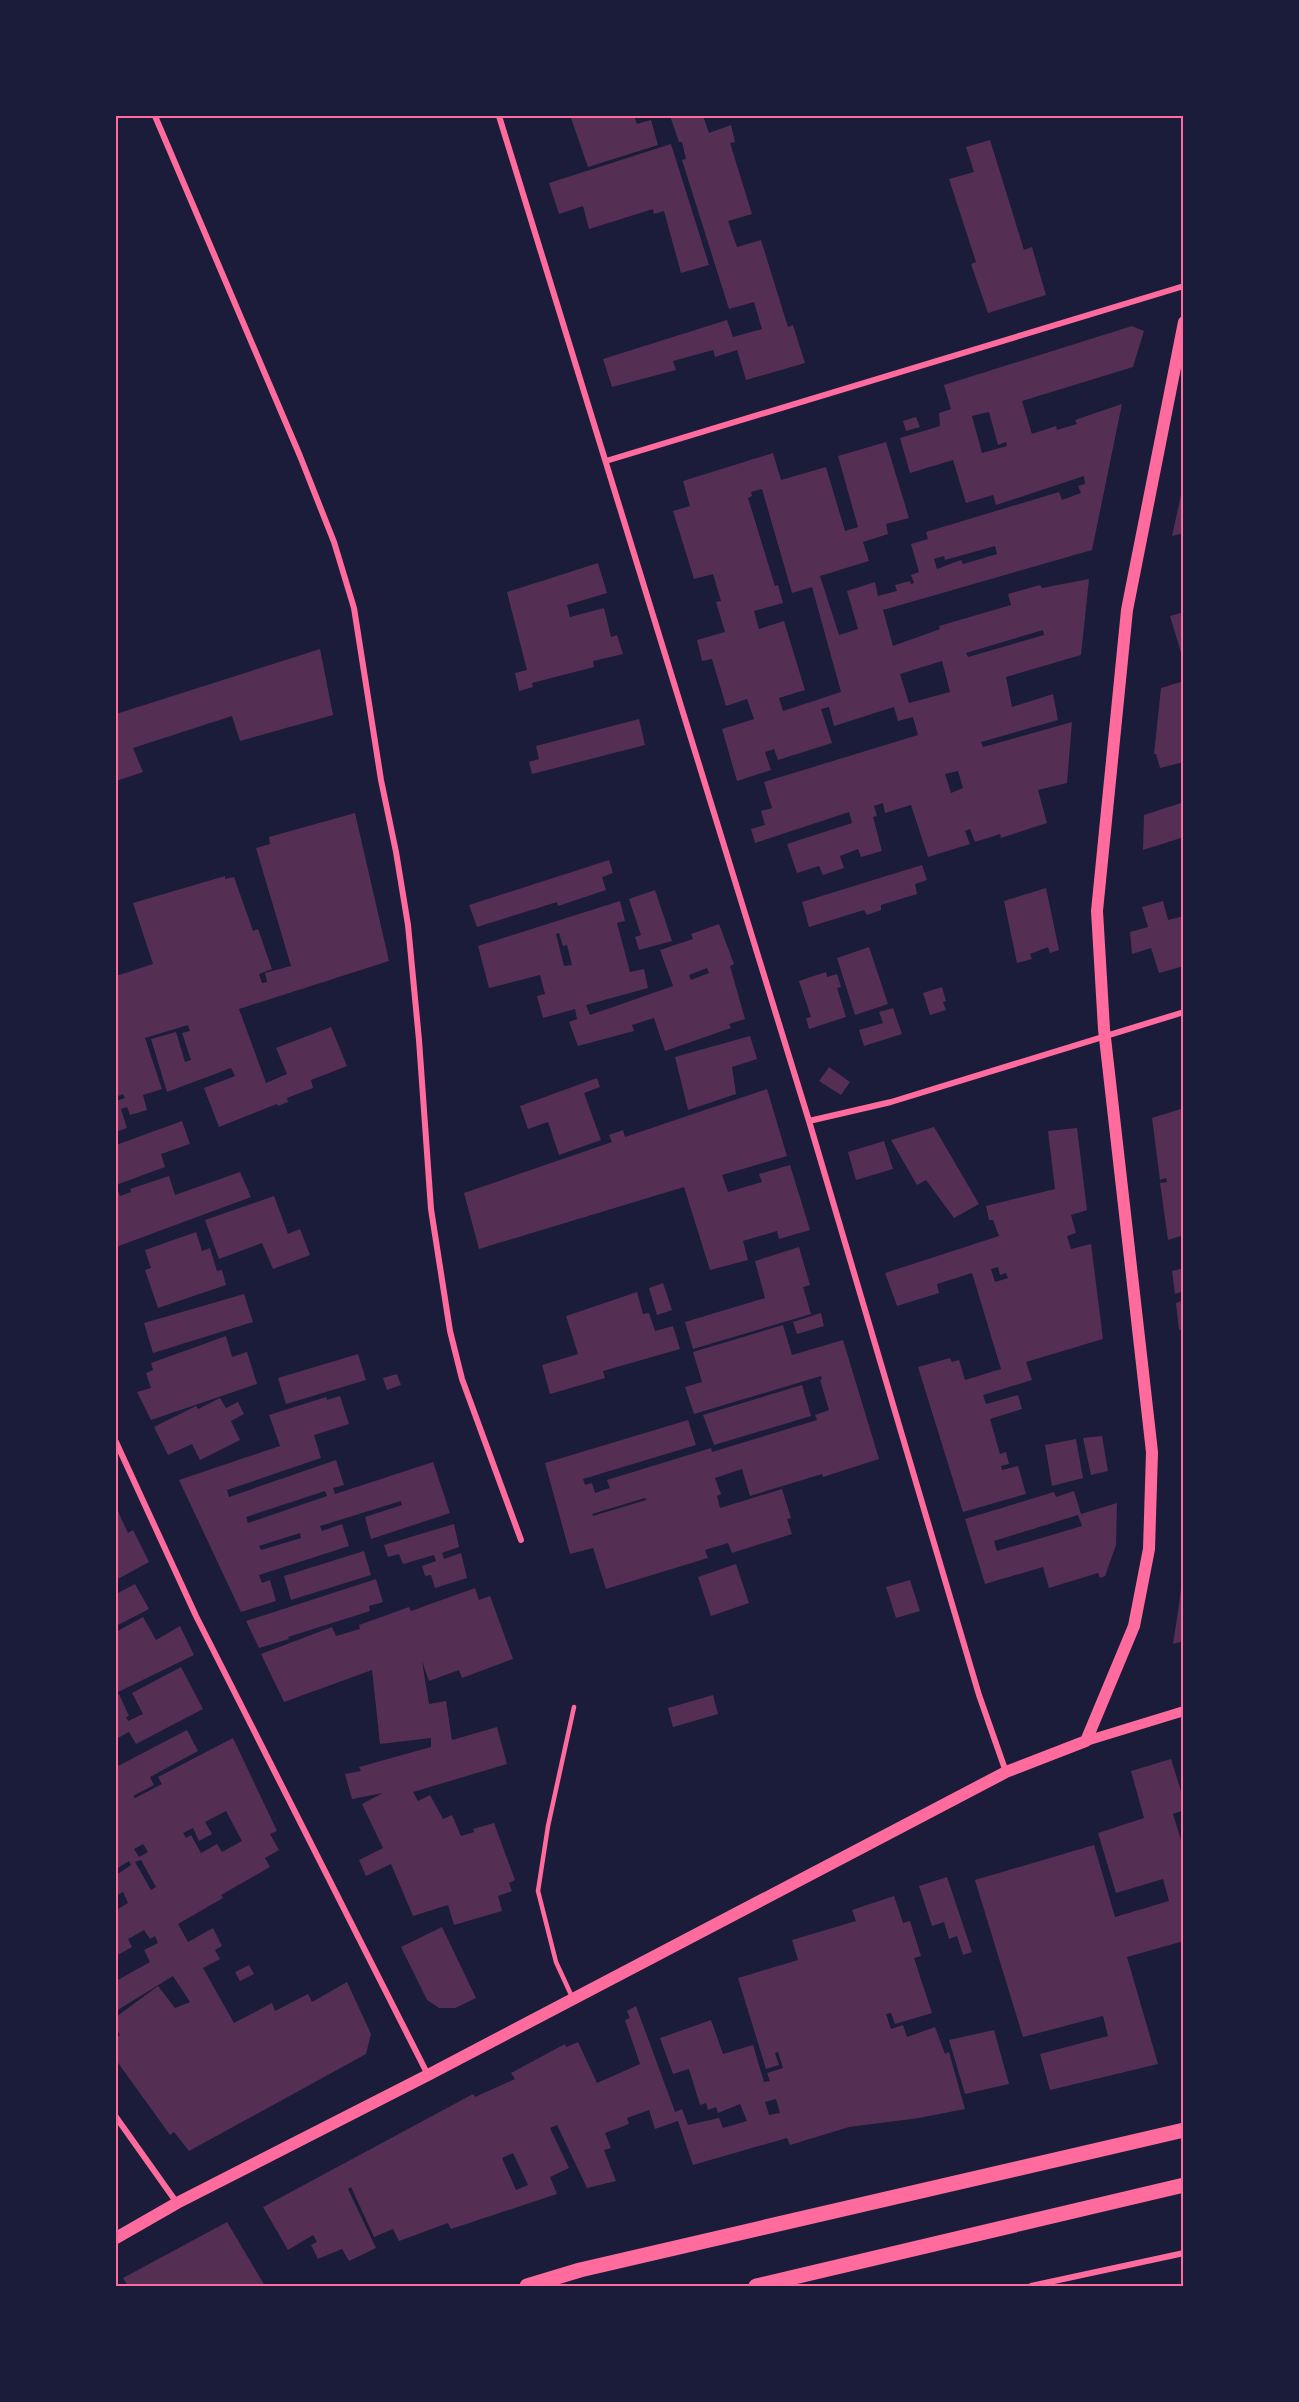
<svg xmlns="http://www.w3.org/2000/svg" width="1299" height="2402" viewBox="0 0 1299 2402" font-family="Rubik,sans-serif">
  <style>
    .building { fill: #542f53; fill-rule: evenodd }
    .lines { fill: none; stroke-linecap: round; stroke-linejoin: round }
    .service { stroke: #ff6b9d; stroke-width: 4.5 }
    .minor { stroke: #ff6b9d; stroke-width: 6 }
    .tertiary { stroke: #ff6b9d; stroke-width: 10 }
    .secondary { stroke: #ff6b9d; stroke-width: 12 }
    .primary { stroke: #ff6b9d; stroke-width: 15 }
    .neatline { fill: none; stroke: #ff6b9d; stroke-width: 2 }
  </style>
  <rect width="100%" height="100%" fill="#1b1b3a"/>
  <path class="building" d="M578 116H634L637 124 651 120 658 145 588 167 571 118Z
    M670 116H703L709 133 731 125 735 142 730 143 752 214 728 221 737 247 761 240 788 327 793 325 805 363 746 380 737 350 715 357 713 350 673 361 676 370 612 387 603 359 727 320 733 337 762 329 754 302 729 309 682 160 686 159 682 142H679Z
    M990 140 1024 250 1032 247 1046 295 988 313 971 264 976 262 949 179 974 172 966 147Z
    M671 144 709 265 681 273 664 211 654 214 653 209 589 229 583 206 559 214 549 183Z
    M1132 326 1144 331 1133 367 1022 401 1032 434 1056 426 1057 430 1077 424 1075 420 1122 404 1092 550 883 610 893 646 940 629 939 626 1011 605 1008 594 1040 585 1042 588 1089 579 1081 655 1006 677 1012 707 1053 694 1058 720 981 742 983 747 1072 722 1067 783 1038 790 1047 823 1001 838 1000 834 975 842 970 829 965 831 970 844 928 857 911 805 885 813 883 803 874 806 877 816 873 817 882 851 861 857 858 849 840 856 844 868 823 875 819 866 797 873 787 844 852 823 849 812 755 843 751 829 765 825 761 811 772 808 764 782 918 735 913 717 898 721 894 707 834 726 829 707 821 709 832 743 778 760 774 749 765 752 771 770 737 781 722 729 754 719 747 699 726 706 712 659 702 661 697 640 725 632 716 602 721 601 713 574 694 579 673 511 690 506 683 481 773 453 781 480 826 467 845 531 858 527 838 456 886 442 909 518 886 524 888 534 863 542 869 561 820 576 839 635 858 629 847 591 875 582 878 596 897 591 895 585 910 581 911 584 914 583 911 575 919 572 911 544 928 539 926 532 1059 492 1062 500 1081 493 1078 486 1085 484 1084 476 996 505 993 495 966 503 953 460 910 473 900 438 940 426 939 413 951 409 944 385ZM989 412 998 445 1006 442 1007 446 982 453 972 416ZM762 489 792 593 812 587 841 692 783 711 779 698 805 690 784 621 759 629 754 611 783 603 778 585 775 586 748 498 752 496 751 492ZM995 546 997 554 963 564 961 560 937 569 934 559 944 556 945 560ZM1043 630 1044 635 968 657 966 653ZM942 661 950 692 909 703 900 674ZM958 771 963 788 951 793 945 774Z
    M916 417 920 427 906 431 903 421Z
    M1183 486 1184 533 1172 536Z
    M598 563 607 593 567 605 570 617 604 608 611 637 617 635 623 654 593 661 594 667 532 683 533 687 519 691 515 673 527 670 507 592Z
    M1184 612V659H1183L1170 616Z
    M320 649 333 715 240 741 232 716 133 748 143 772 116 781V714Z
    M1184 681V762L1160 768 1156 754H1154L1161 688Z
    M639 719 645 745 532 774 529 762 539 759 536 746Z
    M1184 802V837L1143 850 1144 815Z
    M355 813 389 961 239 1009 266 1083 287 1074 276 1048 331 1027 347 1066 311 1080 313 1088 287 1098 288 1102 278 1106 277 1104 219 1127 204 1088 235 1076 231 1068 167 1092 151 1039 176 1032 185 1062 191 1060 182 1033 190 1031 188 1025 145 1038 162 1089 143 1095 147 1110 130 1115 127 1107 121 1109 127 1128 116 1132V1101L125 1098 123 1094 116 1097V976L153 964 133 903 225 876V879L234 877 253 931 258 929 272 969 259 974 262 983 267 982 265 973 291 966 256 848 270 844 269 837Z
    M609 860 613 873 602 877 606 890 558 906 557 902 477 927 469 905Z
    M922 865 927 880 915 884 917 894 881 905V910L867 915 864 910 809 927 802 902Z
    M1046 888 1059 950 1050 953 1048 947 1030 954 1032 959 1017 963 1004 901Z
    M655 890 672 941 639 950 635 937 641 935 629 899Z
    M620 901 625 921 617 923 630 972 644 969 648 988 586 1005 590 1015 673 986 660 950 693 939 691 934 719 924 734 964 730 966 745 1019 729 1024 731 1028 665 1051 654 1018 632 1025 634 1031 578 1046 569 1022 577 1019 575 1009 543 1018 537 996 545 994 540 975 489 988 478 946ZM559 933 563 946 567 945 572 965 564 966 556 934ZM707 968 709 973 691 980 689 975Z
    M1163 901 1168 920 1184 916V966L1159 973 1151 948 1132 954 1130 932 1148 927 1142 907Z
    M869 947 888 1004 855 1015 837 958Z
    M826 972 827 977 837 974 841 987 837 988 846 1017 809 1029 806 1018 811 1017 799 981Z
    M942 987 946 1001 943 1002 946 1010 930 1015 923 993Z
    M893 1008 902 1034 864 1046 859 1030 883 1023 879 1012Z
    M750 1036 757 1059 732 1067 736 1094 688 1110 675 1057Z
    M829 1067 850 1082 841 1095 819 1081Z
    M597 1078 600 1087 584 1093 601 1140 559 1155 548 1122 528 1129 520 1106Z
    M767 1089 787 1156 722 1175 728 1192 762 1182 759 1174 790 1165 810 1230 779 1239 777 1231 743 1241 748 1260 710 1270 684 1187 479 1249 464 1193 612 1142 609 1135 623 1130 625 1137Z
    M1184 1108V1235L1168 1240 1160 1183 1167 1182 1166 1178 1160 1180 1152 1118Z
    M182 1121 190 1144 161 1154 165 1167 116 1185V1145Z
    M934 1127 979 1204 954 1218 926 1180 917 1185 891 1140Z
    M1077 1128 1087 1210 1071 1215 1076 1233 1067 1236 1071 1249 1091 1244 1103 1339 1026 1362 1032 1380 983 1395 986 1404 1018 1395 1022 1409 990 1419 1000 1454 1006 1452 1009 1464 1001 1466 1002 1470 1018 1466 1026 1494 963 1512 918 1367 950 1358 952 1362 959 1360 965 1380 1001 1369 972 1273 937 1284 939 1293 897 1306 885 1273 999 1236 993 1220H989L986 1206 1055 1189 1048 1131ZM998 1267 1000 1275 1006 1273 1008 1278 995 1282 991 1269Z
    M884 1141 893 1169 856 1180 848 1152Z
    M240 1172 251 1197 116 1247V1186L120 1196 131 1192 130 1189 169 1176 175 1195Z
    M274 1196 288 1234 300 1229 310 1255 273 1269 262 1243 219 1259 205 1220Z
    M196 1232 202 1251 210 1248 217 1271 222 1270 226 1285 158 1308 145 1270 151 1268 145 1250Z
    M799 1247 810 1285 803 1287 811 1314 693 1349 685 1322 765 1298 755 1261Z
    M1184 1268V1291L1175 1294 1172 1271Z
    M663 1283 672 1310 657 1315 649 1288Z
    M637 1292 643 1314 649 1313 655 1331 673 1326 680 1349 603 1371 605 1378 550 1394 542 1365 578 1354 566 1316Z
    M244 1294 253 1322 153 1353 144 1323Z
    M1184 1300V1329L1179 1330 1176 1303Z
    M821 1313 824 1326 797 1334 793 1322Z
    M783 1325 792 1355 843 1340 879 1459 823 1477 822 1474 750 1496 742 1469 715 1478 721 1494 717 1496 720 1508 782 1489 791 1518 787 1519 792 1534 732 1553 728 1543 705 1550 708 1558 606 1589 593 1548 570 1554 545 1463 688 1420 696 1445 583 1479 585 1485 592 1483 595 1493 610 1488 607 1480 711 1448 712 1452 817 1420 815 1415 829 1410 820 1380 822 1379 821 1376 694 1414 685 1387 702 1382 693 1352ZM645 1498 646 1500 593 1516 592 1514Z
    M226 1336 232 1357 247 1352 257 1384 151 1420 137 1392 151 1388 146 1373 153 1370 151 1363Z
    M358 1354 366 1380 286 1404 278 1378Z
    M397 1374 401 1385 387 1390 383 1378Z
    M802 1385 811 1416 714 1445 703 1415Z
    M340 1396 349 1424 314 1435 321 1458 227 1490 229 1497 336 1460 344 1485 333 1488 335 1494 433 1462 450 1513 371 1539 365 1517 402 1505 401 1501 320 1526 322 1531 342 1524 349 1546 259 1575 262 1583 270 1580 276 1601 241 1612 179 1480 280 1446 269 1415 326 1397 327 1400ZM325 1491 327 1496 248 1523 246 1517ZM300 1533 301 1538 261 1550 259 1546Z
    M220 1398 226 1408 238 1402 244 1414 231 1421 240 1440 200 1460 192 1444 168 1455 154 1427 196 1406 198 1409Z
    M1102 1436 1108 1471 1091 1475 1083 1438Z
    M1076 1439 1083 1478 1052 1486 1045 1445Z
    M1074 1491 1081 1514 1117 1503 1116 1545 1105 1576 1100 1578 1098 1573 1049 1588 1043 1567 985 1584 965 1519 1054 1492 1056 1497ZM1078 1515 1082 1526 997 1551 994 1541Z
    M116 1507 128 1533 133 1530 149 1562 116 1580Z
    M454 1524 459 1547 442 1553 444 1559 461 1553 467 1578 435 1588 431 1575 425 1576 422 1566 436 1561 434 1555 403 1564 399 1554 388 1557 384 1545Z
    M364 1551 371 1575 291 1600 284 1576Z
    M736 1564 749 1603 711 1616 698 1577Z
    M376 1579 383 1602 369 1606 370 1611 288 1637 289 1639 259 1648 246 1621Z
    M910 1580 920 1611 896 1618 886 1587Z
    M1182 1580 1184 1641 1173 1644 1179 1605Z
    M135 1584 149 1609 116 1626V1594Z
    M475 1588 479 1600 490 1596 513 1659 462 1678 459 1670 429 1681 422 1661 429 1704 446 1701 452 1740 497 1727 507 1764 413 1792 418 1801 430 1795 443 1819 452 1815 461 1836 474 1832 473 1829 494 1823 515 1880 509 1883 512 1891 498 1896 502 1911 454 1925 448 1905 413 1916 391 1864 366 1876 359 1860 383 1848 362 1804 383 1793 352 1799 345 1774 361 1771 359 1767 431 1747V1738L380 1744 372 1670 284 1702 261 1654 332 1627 336 1636 360 1629 359 1625 409 1607 411 1611Z
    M143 1617 156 1640 180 1626 194 1655 116 1693V1632Z
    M181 1667 203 1709 136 1744 129 1732 116 1739V1696L119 1694 129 1716 126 1717 128 1721 143 1714 132 1693Z
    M713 1695 718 1714 673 1727 668 1708Z
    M187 1730 198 1751 150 1777 154 1785 133 1796 135 1798 162 1784 158 1777 233 1738 277 1831 270 1834 279 1850 265 1858 270 1867 221 1895 223 1898 178 1924 188 1942 213 1928 222 1946 215 1950 220 1959 203 1968 234 2023 272 2003 275 2011 308 1994 312 2002 347 1982 371 2034 366 2054 189 2151 174 2132 170 2135 116 2060V2038L120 2035 116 2028V2017L158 1986 175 2008 190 2002 173 1976 116 2011V1981L150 1962 144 1950 158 1943 155 1936 150 1939 144 1930 128 1939 132 1947 116 1956V1910L128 1903 123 1892 116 1896V1875L131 1865 129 1861 116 1869V1767ZM226 1811 242 1841 222 1852 217 1844 201 1853 191 1835 186 1838 183 1833 193 1828 199 1841 212 1834 205 1822ZM143 1844 148 1852 139 1857 134 1849ZM141 1860 156 1887 151 1890 135 1862Z
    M1171 1759 1184 1801V1810L1173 1814 1184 1850V1941L1127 1957 1158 2064 1050 2090 1040 2054 1108 2036 1103 2016 1023 2037 975 1880 1094 1845 1115 1917 1169 1901 1163 1879 1116 1893 1098 1833 1144 1818 1131 1771Z
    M947 1877 972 1952 963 1955 957 1936 949 1939 944 1922 932 1926 919 1886Z
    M894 1896 903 1923 910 1921 921 1956 914 1958 932 2013 895 2024 891 2013 886 2014 891 2029 903 2025 907 2037 935 2027 945 2054 949 2052 965 2109 919 2118 849 2127 790 2145 787 2138 693 2165 678 2121 655 2129 649 2110 627 2118 629 2124 605 2133 611 2148 604 2150 616 2181 587 2188 557 2125 550 2128 569 2168 550 2177 557 2194 451 2229 448 2223 399 2241 393 2229 374 2237 351 2187 348 2189 376 2248 349 2261 342 2249 318 2259 311 2245 317 2242 313 2235 288 2250 263 2207 473 2094 475 2097 515 2079 511 2073 565 2044 566 2047 578 2042 597 2083 640 2064 625 2020 630 2018 627 2011 636 2006 675 2112 682 2109 688 2125 719 2118 723 2128 747 2121 740 2104 718 2113 716 2107 708 2110 706 2103 700 2105 689 2069 673 2074 660 2038 711 2020 723 2054 753 2045 764 2082 770 2081 767 2073 783 2068 778 2052 775 2053 779 2065 766 2069 738 1978 798 1960 792 1940 856 1921 852 1910ZM776 2099 780 2113 769 2115 765 2102ZM513 2153 528 2185 516 2190 502 2158Z
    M442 1927 476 1998 455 2008H439L427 2000 401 1947Z
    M249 1965 254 1974 240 1981 235 1972Z
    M994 2030 1009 2084 965 2094 949 2040Z
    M227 2222 265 2286H128L123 2278Z"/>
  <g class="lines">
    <path class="service" d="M573 1999 556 1962 538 1891 548 1826 574 1707"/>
    <path class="minor" d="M155 116 300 456 334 542 354 608 381 780 396 852 408 925 419 1040 431 1209 450 1331 462 1379 521 1540
      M499 116 809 1121 979 1695 1006 1772
      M606 461 1184 286
      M809 1121 891 1102 1184 1012
      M116 1442 196 1616 428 2075
      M116 2117 177 2203
      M1031 2286 1184 2253"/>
    <path class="tertiary" d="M1086 1741 1184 1711"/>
    <path class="secondary" d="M116 2238 177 2203 428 2075 1006 1772 1086 1741 1134 1626 1149 1549 1152 1452 1104 1029 1097 911 1127 610 1184 322"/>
    <path class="primary" d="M527 2286 580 2270 1184 2130
      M756 2286 1184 2185"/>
  </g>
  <rect width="1299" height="2402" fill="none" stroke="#1b1b3a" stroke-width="234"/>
  <rect x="117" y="117" width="1065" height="2168" class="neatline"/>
</svg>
